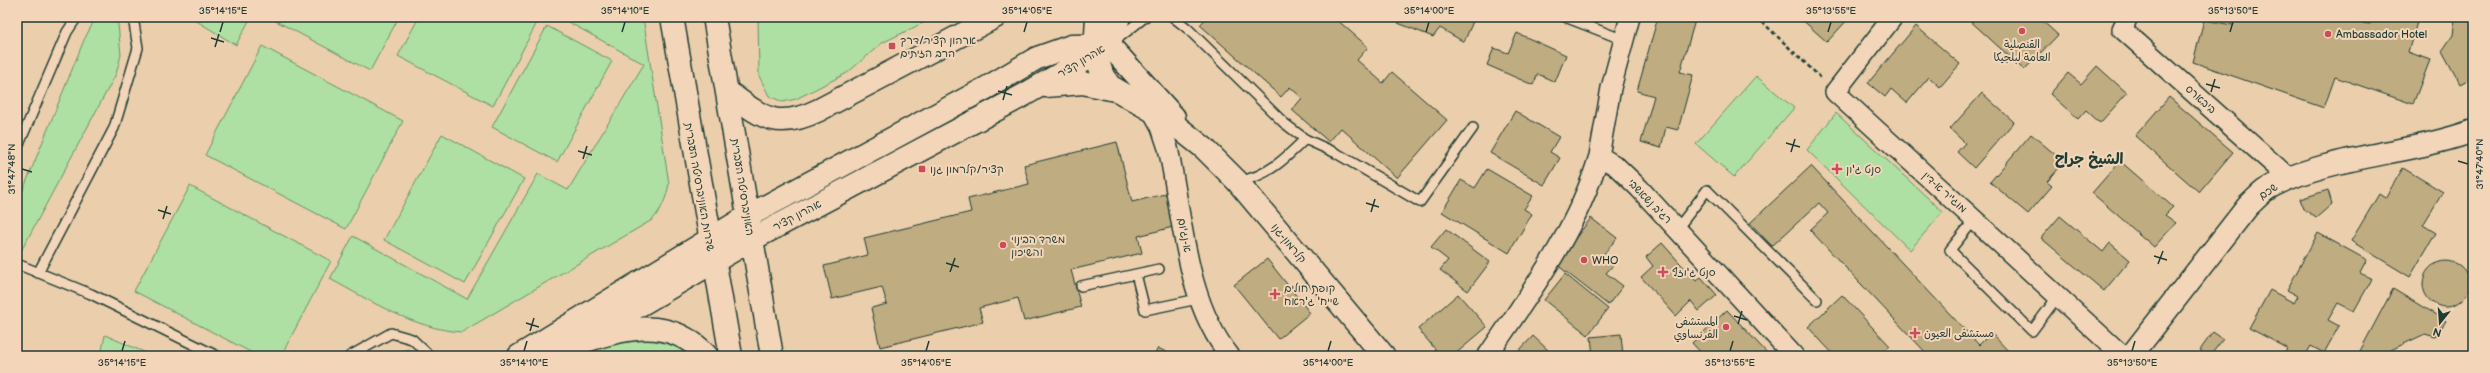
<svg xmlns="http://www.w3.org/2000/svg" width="2490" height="373" viewBox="0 0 2490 373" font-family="'Balsamiq Sans','Playpen Sans Arabic','Playpen Sans Hebrew',sans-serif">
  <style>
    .green { fill: #ade0a2; stroke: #668e6b }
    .building { fill: #bfac81; stroke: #1f3d34 }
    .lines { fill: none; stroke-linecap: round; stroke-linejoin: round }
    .service-casing { stroke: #1f3d34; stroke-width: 12 }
    .minor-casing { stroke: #1f3d34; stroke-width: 22 }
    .tertiary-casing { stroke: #1f3d34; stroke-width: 25 }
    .secondary-casing { stroke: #1f3d34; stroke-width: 25 }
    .path { stroke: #1f3d34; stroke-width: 2.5; stroke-dasharray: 4 3; stroke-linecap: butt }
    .service { stroke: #f3d6b9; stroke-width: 9 }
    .minor { stroke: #f3d6b9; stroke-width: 19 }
    .tertiary { stroke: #f3d6b9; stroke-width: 22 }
    .secondary { stroke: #f3d6b9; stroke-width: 22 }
    .ticks { fill: none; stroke: #1f3d34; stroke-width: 1.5 }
    .poi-dot { fill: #d1495b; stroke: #f3d6b9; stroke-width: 1.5 }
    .labels { text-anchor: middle; stroke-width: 4; stroke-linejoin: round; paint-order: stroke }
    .poi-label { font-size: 11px; fill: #1f3d34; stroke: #f3d6b9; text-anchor: start }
    .street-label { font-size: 11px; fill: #1f3d34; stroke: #f3d6b9 }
    .district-label { font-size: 15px; font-weight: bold; fill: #1f3d34; stroke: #f3d6b9 }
    .neatline { fill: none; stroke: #1f3d34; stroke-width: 1.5 }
    .ticks-label { font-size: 10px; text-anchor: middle; fill: #1f3d34 }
  </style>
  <rect width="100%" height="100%" fill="#ebcfac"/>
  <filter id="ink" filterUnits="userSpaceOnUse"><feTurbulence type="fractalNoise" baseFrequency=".025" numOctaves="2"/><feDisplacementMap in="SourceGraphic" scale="8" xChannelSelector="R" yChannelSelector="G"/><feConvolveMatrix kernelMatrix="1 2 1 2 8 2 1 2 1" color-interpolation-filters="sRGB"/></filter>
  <g filter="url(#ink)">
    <path class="green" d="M96 17H110L118 24 121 55 116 74 20 253 17 252V205L84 40Z
      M190 17H251L236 45Z
      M276 17H399L370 71 274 20Z
      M419 17H540L493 106 398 56Z
      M564 17H643L669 184C666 199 662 209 652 220L462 332C414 329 371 301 330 279L353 236 467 299 538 174 568 190 644 64 563 19Z
      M758 17H935L882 43 847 73 796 99 783 102 769 96 759 76Z
      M547 26 612 61 557 162 492 127Z
      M262 46 403 121 346 229 205 155Z
      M1756 76 1794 108 1734 177 1696 144Z
      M1836 113 1943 212 1910 250 1807 150Z
      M442 134 524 179 465 284 384 240Z
      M190 186 331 261 281 356H258L134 291Z
      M105 335 153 356H101Z
      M644 337 666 339 696 356H584L612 344Z
      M408 349 417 354 414 356H383Z"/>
    <path class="building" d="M1207 17H1334L1368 47 1357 60 1383 83 1392 72 1447 120 1397 178 1341 128 1329 142 1292 110 1302 98 1290 87 1281 97 1200 25Z
      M1401 17H1475L1464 42 1440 28 1433 37 1398 23Z
      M1658 17H1696L1680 72 1693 75 1678 130 1666 127 1661 148 1641 142 1654 96 1637 91Z
      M1799 17H1850L1827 42Z
      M1966 17H2038L2058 35 2024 70Z
      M2235 17H2329L2334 20 2370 24 2372 17H2412L2418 19 2408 52 2430 60 2413 104 2335 77 2324 108 2193 62 2204 20 2233 25Z
      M2455 17H2473V77L2460 84 2442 51 2453 35Z
      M1916 26 1960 64 1940 87 1929 77 1907 103 1891 89 1885 97 1868 83Z
      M1517 33 1566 55 1555 82 1538 74 1533 85 1487 65 1494 48 1508 53Z
      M2097 66 2127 93 2100 123 2086 110 2078 119 2050 94 2068 73 2081 84Z
      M1982 93 2014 122 1974 168 1957 152 1965 143 1950 129Z
      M2169 97 2233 152 2199 192 2135 136Z
      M1515 111 1559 137 1550 152 1560 158 1544 185 1490 153Z
      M2031 134 2064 162 2047 182 2052 186 2028 214 1990 182Z
      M1117 142 1132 202 1169 193 1177 226 1138 236 1142 253 1071 270 1081 307 1024 321 1018 298 979 308 983 322 880 347 871 308 887 304 882 287 832 299 824 266 868 255 864 238 971 212 968 199 1029 184 1024 165Z
      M2120 161 2173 207 2165 215 2176 223 2154 247 2092 193Z
      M1811 166 1979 345 1991 333 2013 356H1929L1810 230 1828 213 1819 203 1772 246 1750 223Z
      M2403 168 2443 192 2423 225 2436 233 2410 277 2351 241 2379 194 2385 198Z
      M1487 169 1533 196 1524 209 1532 214 1509 253 1442 212 1461 180 1475 188Z
      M2328 190 2332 204 2316 218 2304 209 2300 199Z
      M2060 216 2103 252 2110 243 2130 260 2104 291 2041 238Z
      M1591 218 1617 238 1603 255 1614 264 1606 273 1623 286 1608 305 1556 264Z
      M1446 229 1490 262 1468 291 1440 270 1448 260 1431 247Z
      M2318 233 2367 260 2360 273 2372 279 2354 311 2338 303 2328 320 2339 326 2324 353 2311 346 2305 356H2284L2287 348 2249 328 2270 290 2294 303 2298 296 2287 290Z
      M1662 243 1696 281 1701 277 1717 295 1699 311 1691 301 1676 316 1641 277 1653 266 1646 257Z
      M1267 259 1310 313 1278 339 1234 285Z
      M2423 284a23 23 0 1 1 46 0a23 23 0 1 1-46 0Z
      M1565 274 1608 309 1588 335 1544 300Z
      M2393 289 2446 321 2435 337 2425 334 2378 356H2366L2360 351Z
      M1458 294 1487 327 1453 356H1441L1418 329Z
      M1842 295 1890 346 1879 356H1835L1808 327Z
      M1727 310 1770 356H1704L1692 343Z
      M2213 332 2223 339 2210 356H2207L2200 350Z
      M1621 334 1623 356H1593L1591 337Z
      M1533 336 1548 350 1543 355 1544 356H1514Z
      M1158 348 1174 356H1154Z"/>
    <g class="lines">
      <defs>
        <path id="service" d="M1173 17 1187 28 1284 123 1305 139 1336 153 1420 202 1473 128
          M1565 17 1624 40
          M1116 40 1145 17
          M17 149 67 32 77 17
          M1239 181C1267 177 1286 158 1305 139
          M1975 219 1950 250 2032 331 2058 296
          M1677 229 1707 190 1817 300
          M17 264 91 294 217 356
          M38 273 114 128 138 48 133 17
          M1136 274 1145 310 1198 299
          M1081 286 1159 269
          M350 356 391 333 412 339 430 356"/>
        <path id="minor" d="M1630 17 1611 88 1599 156 1616 166 1639 188 1794 356
          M1893 17 1835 92 2123 356
          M2128 17 2122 29 2289 178
          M1151 109 1161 127 1168 148C1183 216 1185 301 1230 356
          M1488 355C1531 292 1577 230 1599 156"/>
        <path id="tertiary" d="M1097 17 1095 53 1103 76 1110 86 1170 121 1204 148 1237 181 1384 356
          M1109 45 1174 117
          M1109 45 1119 17
          M1045 86 1083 83 1115 90
          M519 356 748 216 988 87 1037 58 1071 46 1109 45
          M553 356 751 240 1024 95 1108 46
          M2131 356 2248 206C2256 199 2263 190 2272 186 2329 156 2410 154 2473 131"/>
        <path id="secondary" d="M672 17 731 356
          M714 17 772 356
          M727 91C762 117 776 131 819 110L995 17
          M570 346C618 330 668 312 707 356"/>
      </defs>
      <use href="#service" class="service-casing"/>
      <use href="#minor" class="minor-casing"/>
      <use href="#tertiary" class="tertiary-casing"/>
      <use href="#secondary" class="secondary-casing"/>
      <path class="path" d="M1757 17 1822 79"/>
      <use href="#service" class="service"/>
      <use href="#minor" class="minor"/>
      <use href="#tertiary" class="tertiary"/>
      <use href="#secondary" class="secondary"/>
    </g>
  </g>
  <path class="ticks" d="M220 32 223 22M622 32 625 22M1024 32 1027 22M1426 32 1429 22M1828 32 1831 22M2230 32 2233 22M211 38 224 42M215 47 219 34M2206 84 2220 88M998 91 1012 95M2211 92 2215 79M1003 100 1007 86M1786 143 1800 147M578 151 592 155M1791 152 1795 139M583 159 587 146M2458 161 2468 164M22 169 32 172M1366 203 1379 207M158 210 171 214M1371 212 1375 199M163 219 167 206M2154 256 2167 260M946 263 959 267M2158 264 2163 251M950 272 955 258M1734 316 1747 320M526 323 539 327M1738 324 1742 311M530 331 534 318M122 351 125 341M524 351 527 341M926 351 929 341M1328 351 1331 341M1730 351 1733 341M2132 351 2135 341"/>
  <g class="poi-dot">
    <circle cx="2022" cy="31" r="4"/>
    <circle cx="2328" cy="34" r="4"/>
    <rect x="888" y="42" width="8" height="8" rx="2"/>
    <rect x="918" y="165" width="8" height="8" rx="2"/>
    <path d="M1835 163h4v4h4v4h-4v4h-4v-4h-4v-4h4z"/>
    <circle cx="1003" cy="245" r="4"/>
    <circle cx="1584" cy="260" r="4"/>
    <path d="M1661 266h4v4h4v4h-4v4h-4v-4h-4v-4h4z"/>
    <path d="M1273 288h4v4h4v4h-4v4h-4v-4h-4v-4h4z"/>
    <circle cx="1726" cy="327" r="4"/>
    <path d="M1913 327h4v4h4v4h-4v4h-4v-4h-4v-4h4z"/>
  </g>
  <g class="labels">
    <g class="poi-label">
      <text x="2336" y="38">Ambassador Hotel</text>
      <text x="900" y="44">ארהון קציר/דרך<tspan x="900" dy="13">הרב הזיתים</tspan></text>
      <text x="2022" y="48" text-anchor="middle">القنصلية<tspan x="2022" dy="13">العامة لبلجيكا</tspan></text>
      <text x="930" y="173">קציר/קלרמון גנו</text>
      <text x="1846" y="173">סנט ג'ון</text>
      <text x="1011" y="243">משרד הבינוי<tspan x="1011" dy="13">והשיכון</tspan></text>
      <text x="1592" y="264">WHO</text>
      <text x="1672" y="276">סנט ג'וזף</text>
      <text x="1284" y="292">קופת חולים<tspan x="1284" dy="13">שייח' ג'ראח</tspan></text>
      <text x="1718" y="325" text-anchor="end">المستشفى<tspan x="1718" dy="13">الفرنساوي</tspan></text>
      <text x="1924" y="337">مستشفى العيون</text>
    </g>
    <g class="street-label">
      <text transform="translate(1081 61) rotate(-31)" y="4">אהרון קציר</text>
      <text transform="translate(2201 99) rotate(42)" y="4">ביבארס</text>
      <text transform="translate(700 187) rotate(80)" y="4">שדרות האוניברסיטה העברית</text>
      <text transform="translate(743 187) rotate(81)" y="4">האוניברסיטה העברית</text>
      <text transform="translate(2268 191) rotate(-35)" y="4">שכם</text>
      <text transform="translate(1945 192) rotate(42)" y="4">מוג'יר א-דין</text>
      <text transform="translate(1650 201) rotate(46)" y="4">רג'ב נשאשבי</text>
      <text transform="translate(797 215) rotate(-28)" y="4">אהרון קציר</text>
      <text transform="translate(1185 235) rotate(79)" y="4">א-נג'ום</text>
      <text transform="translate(1289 243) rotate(50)" y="4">קלרמון-גנו</text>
    </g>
    <g class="district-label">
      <text x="2089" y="164">الشيخ جراح</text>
    </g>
  </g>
  <rect width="2490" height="373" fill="none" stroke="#f3d6b9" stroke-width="44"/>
  <g transform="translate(2440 323) rotate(197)" stroke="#f3d6b9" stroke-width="3" paint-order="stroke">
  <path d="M0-3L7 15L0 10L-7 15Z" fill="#1f3d34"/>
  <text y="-6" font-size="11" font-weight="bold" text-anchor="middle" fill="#1f3d34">N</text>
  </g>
  <rect x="22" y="22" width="2446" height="329" class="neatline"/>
  <g class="ticks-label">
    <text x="223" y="14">35°14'15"E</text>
    <text x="625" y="14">35°14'10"E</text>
    <text x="1027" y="14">35°14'05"E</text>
    <text x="1429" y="14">35°14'00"E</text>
    <text x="1831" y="14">35°13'55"E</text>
    <text x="2233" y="14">35°13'50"E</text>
    <text transform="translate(2479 164) rotate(-90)" y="4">31°47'40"N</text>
    <text transform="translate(11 169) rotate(-90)" y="4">31°47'48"N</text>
    <text x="122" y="366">35°14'15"E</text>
    <text x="524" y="366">35°14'10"E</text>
    <text x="926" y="366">35°14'05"E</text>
    <text x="1328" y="366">35°14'00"E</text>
    <text x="1730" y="366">35°13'55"E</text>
    <text x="2132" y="366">35°13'50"E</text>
  </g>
</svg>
